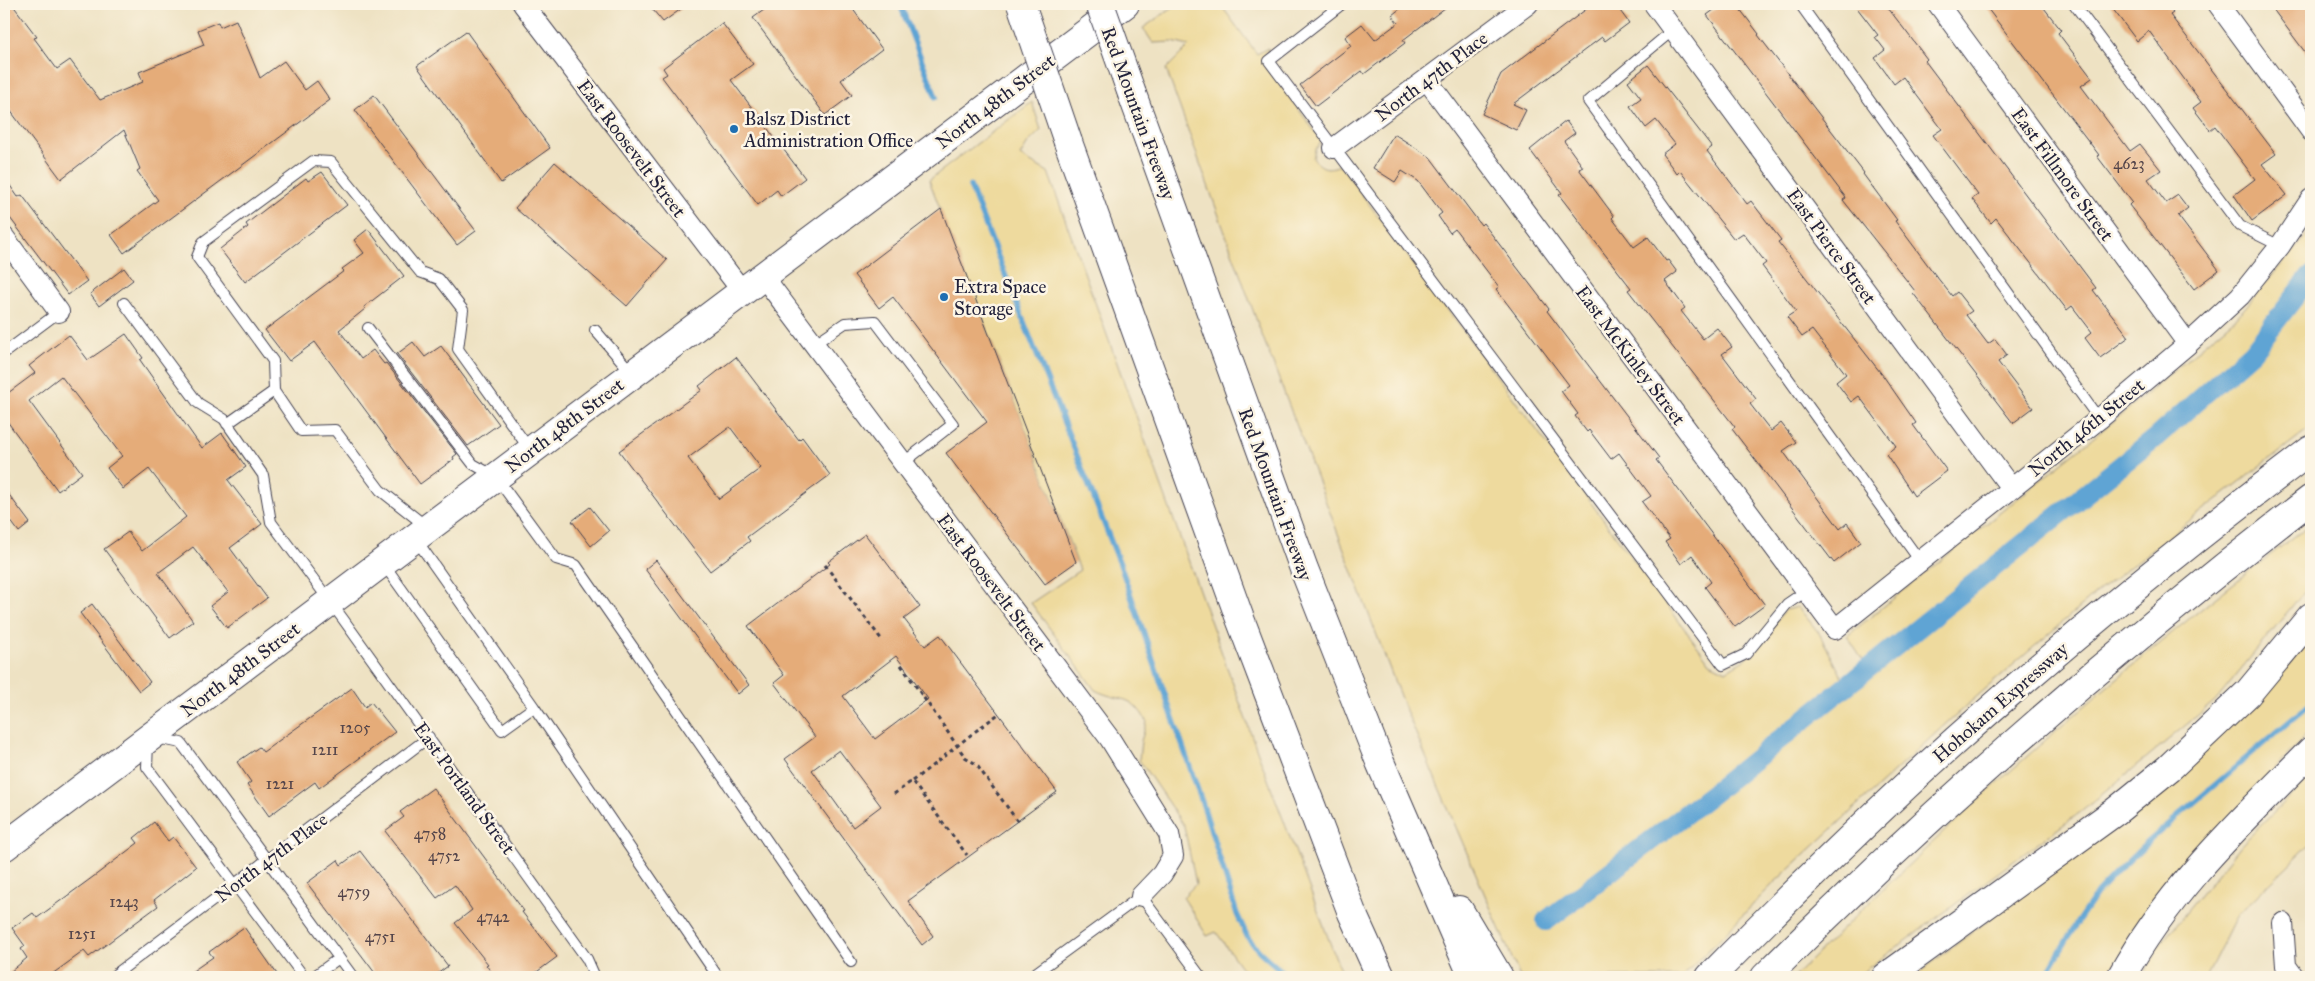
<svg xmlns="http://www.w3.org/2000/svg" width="2315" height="981" viewBox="0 0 2315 981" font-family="'IM FELL Great Primer',serif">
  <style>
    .sand { fill: #eeda9e; stroke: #887e6c }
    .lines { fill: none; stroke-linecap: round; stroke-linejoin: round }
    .stream { stroke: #5ea4d4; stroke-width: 5.5 }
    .canal { stroke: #5ea4d4; stroke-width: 20 }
    .building { fill: #e5ac79; fill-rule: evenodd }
    .lane-casing { stroke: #413f4f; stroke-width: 12 }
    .street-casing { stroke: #413f4f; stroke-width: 22 }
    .secondary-casing { stroke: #413f4f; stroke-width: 30 }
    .highway-casing { stroke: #413f4f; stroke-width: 30 }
    .path { stroke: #413f4f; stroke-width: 3; stroke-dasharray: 4 4; stroke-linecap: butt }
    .lane { stroke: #fff; stroke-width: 10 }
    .street { stroke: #fff; stroke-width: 20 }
    .secondary { stroke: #fff; stroke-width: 28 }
    .highway { stroke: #fff; stroke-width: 28 }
    .highway-bridge-casing { stroke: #413f4f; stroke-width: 30; stroke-linecap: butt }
    .highway-bridge { stroke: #fff; stroke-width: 28 }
    .poi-dot { fill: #1f6fb2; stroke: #fcf5e5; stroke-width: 2 }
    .labels { text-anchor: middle; stroke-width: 5; stroke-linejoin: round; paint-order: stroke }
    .number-label { font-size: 16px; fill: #53444a }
    .street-label { font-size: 19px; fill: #22223b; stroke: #fcf5e5 }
    .poi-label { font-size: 19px; fill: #22223b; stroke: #fcf5e5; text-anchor: start }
  </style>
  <rect width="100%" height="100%" fill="#fcf5e5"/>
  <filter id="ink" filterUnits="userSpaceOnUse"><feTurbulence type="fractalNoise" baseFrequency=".02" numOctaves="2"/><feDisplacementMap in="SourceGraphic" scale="10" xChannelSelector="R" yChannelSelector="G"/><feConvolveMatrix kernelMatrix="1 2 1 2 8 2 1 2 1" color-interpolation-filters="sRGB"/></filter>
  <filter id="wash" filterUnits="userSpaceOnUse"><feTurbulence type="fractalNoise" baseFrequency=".0096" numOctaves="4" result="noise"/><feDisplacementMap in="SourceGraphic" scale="20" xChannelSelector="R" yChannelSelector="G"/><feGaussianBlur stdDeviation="1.12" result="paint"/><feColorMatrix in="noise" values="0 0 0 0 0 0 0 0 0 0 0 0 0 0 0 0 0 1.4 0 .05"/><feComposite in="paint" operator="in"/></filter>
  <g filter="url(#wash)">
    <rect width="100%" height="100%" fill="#eee2c3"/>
    <path class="sand" d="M1178 4H1220L1257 54 1268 48 1267 67 1322 141 1315 150 1313 158C1322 169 1328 170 1340 165L1710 663 1726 671 1744 660 1785 610 1798 607 1819 633 1848 688 1869 670 1847 636 2125 412 2237 317 2311 230V427L2096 593 1952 718 1775 882 1682 977H1520L1402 701 1259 327 1166 69 1189 46 1172 42 1153 43 1143 28Z
      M1032 102 1041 130 1028 143 1020 156 1048 172 1258 753 1343 977H1248L1216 932 1207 936 1183 897 1196 884 1184 826 1139 760 1141 741 1147 722C1130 692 1121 703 1095 690L1031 603 1080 570 929 180Z
      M2311 524V583L2215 701 2082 811 1856 977H1794C1955 815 2128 661 2311 524Z
      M2311 636V730L2155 897 2111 977H1913L2179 776Z
      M2311 776V843L2237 915 2206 977H2142L2158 947 2241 845Z"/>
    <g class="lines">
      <path class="stream" d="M900 4 936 97
        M970 186 1120 564 1204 808 1237 914 1248 938 1260 952 1286 975 1293 977
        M2045 977 2078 921 2097 893 2115 874 2149 841 2311 703"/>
      <path class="canal" d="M1546 921 1713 793 2155 438 2252 352 2311 276"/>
    </g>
    <g id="blocks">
      <path class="building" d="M4 4H12L37 37 34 38 57 69 70 60 100 100 143 82 139 72 204 45 198 30 218 22 220 27 236 20 260 78 284 61 305 90 317 81 330 100 124 253 111 235 158 200 137 171 140 169 124 130 61 179 4 102Z
        M648 4H688L663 22Z
        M772 4H849L882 49 841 80 852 95 825 115 753 18Z
        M1406 4H1450L1403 40 1405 43 1364 74 1362 71 1316 106 1300 85 1351 46 1345 37 1362 24 1375 40 1398 23 1392 15Z
        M1593 4H1615L1629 23 1605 41 1602 37 1513 104 1526 110 1516 130 1482 114 1501 74Z
        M1722 4H1736L1759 34 1758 35 1864 173 1863 174 1897 220 1895 221 1936 276 1952 296 1957 292 1972 311 1966 315 1988 344 1995 339 2007 355 1998 362 2033 408 2013 423 1913 293 1915 291 1843 200 1846 198 1707 15Z
        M1854 4H1885L1927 59 1925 61 2096 288 2093 290 2129 337 2100 358 2085 338 2092 332 2072 306 2067 310 1996 218 1991 223 1972 199 1978 195 1933 135 1942 129 1903 77 1894 84 1875 58 1885 50 1875 37 1878 35Z
        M1984 4H2041L2061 30 2058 33 2092 78 2081 86 2130 151 2140 144 2161 170 2148 179 2166 203 2178 195 2188 208 2178 216 2219 270 2194 289 2129 205 2132 202 2097 156 2099 155Z
        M2109 4H2166L2173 13 2170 15 2276 154 2262 164 2287 195 2252 221 2234 195 2255 179 2215 126 2210 130 2193 108 2201 102 2149 31 2137 41Z
        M2269 4H2311V60Z
        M722 23 753 64 731 80 805 178 781 196 777 190 758 205 662 77 667 74 663 68Z
        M466 31 550 148 501 183 417 66Z
        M1648 65 1712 147 1707 151 1747 204 1751 201 1781 240 1778 242 1884 377 1916 423 1913 425 1947 471 1914 496 1886 454 1896 446 1859 396 1851 402 1836 382 1846 374 1812 330 1802 337 1787 317 1796 311 1762 266 1766 263 1743 233 1734 239 1680 171 1677 174 1662 154 1675 144 1656 120 1646 128 1630 106 1641 98 1628 81Z
        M374 95 476 231 457 245 355 110Z
        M1566 121 1575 133 1564 141 1583 167 1579 169 1614 216 1612 218 1634 247 1648 237 1666 261 1668 260 1677 272 1665 281 1685 308 1681 311 1703 339 1717 328 1732 347 1722 354 1756 399 1750 404 1771 431 1781 423 1796 442 1783 451 1840 529 1847 523 1861 542 1834 563 1732 429 1735 427 1628 290 1631 288 1559 195 1562 193 1530 150Z
        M1394 134 1430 157 1481 225 1483 223 1549 309 1547 311 1659 458 1656 460 1765 605 1735 627 1705 587 1711 582 1692 555 1681 564 1665 542 1670 539 1642 502 1651 496 1619 453 1611 459 1589 430 1587 432 1575 416 1578 414 1561 391 1569 385 1496 289 1499 287 1455 229 1450 233 1438 216 1442 213 1418 181 1402 171 1395 182 1373 168Z
        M555 162 667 260 627 306 515 208Z
        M322 172 347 205 245 282 220 249 248 227 246 224 293 188 306 178 308 181Z
        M4 177 18 197 22 195 87 281 68 295 4 210Z
        M941 209 1076 562 1045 584 946 453 987 422 893 297 879 308 854 275Z
        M368 229 404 276 364 307 365 309 339 330 361 359 373 350 384 364 386 363 457 454 453 457 454 459 420 484 315 342 289 361 265 330 344 271 342 269 364 253 354 240Z
        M124 268 133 280 99 306 90 294Z
        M126 334 143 358 140 360 202 448 222 433 246 467 228 480 262 524 230 548 267 598 227 628 210 606 228 592 193 547 158 573 193 621 170 638 104 549 128 532 142 551 186 517 149 469 123 489 107 468 122 456 61 376 29 401 82 473 58 491 4 417V396L35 373 29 366 69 335 88 360Z
        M413 342 425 357 441 346 499 424 468 446 397 354Z
        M736 357 799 440 802 437 830 475 747 537 750 541 710 571 619 451 702 390 699 386ZM730 427 761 468 719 499 688 458Z
        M4 488 30 523 19 532 4 512Z
        M590 507 609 531 591 546 572 521Z
        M865 534 920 607 904 619 925 646 940 635 1057 792 908 901 933 936 922 945 785 759 815 737 774 683 784 675 748 626 830 564 828 562ZM896 656 928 699 875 739 843 696ZM839 750 881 806 853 827 812 770Z
        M656 560 749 685 738 694 645 569Z
        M92 604 150 682 139 691 80 613Z
        M352 688 365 707 371 702 395 732 319 788 315 782 269 816 247 785 251 782 237 762 259 747 263 752Z
        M433 788 524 911 522 912 557 957 530 977H495L486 965 488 964 455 923 472 910 455 885 437 898 385 831 404 817 400 812Z
        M154 822 168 841 173 837 196 867 154 900 158 906 89 957 84 951 48 977H4L27 958 21 949 25 946 12 928 33 913 37 918 97 874 138 843 134 838Z
        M360 851 448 966 433 977H378L307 883 338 860 341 865Z
        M244 927 279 977H184L213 957 209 952Z"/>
    </g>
  </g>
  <g filter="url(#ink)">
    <use href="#blocks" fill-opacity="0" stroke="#413f4f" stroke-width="1"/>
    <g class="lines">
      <defs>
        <path id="lane" d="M1342 4 1269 61 1723 665 1746 654 1787 604 1806 591
          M1800 4 2099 419
          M2074 4 2240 226 2280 246
          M1673 30 1588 101 1920 561
          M124 303 198 403 224 419 263 475 271 522 343 619 587 959 595 977
          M368 328 473 464 496 477 556 559 576 565 851 962
          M595 330 632 373
          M814 344 845 323 875 321 953 424 903 463
          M4 353 59 312
          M227 424 274 391
          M427 527 380 490 335 430 301 431 274 391 273 361 197 257 203 242 313 161 331 162 420 272 439 279 463 310 458 349 530 450
          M415 538 534 707
          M383 563 502 730 534 707 718 977
          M157 738 181 743 353 977
          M148 743 147 767 304 977
          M112 977 429 737
          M313 977 339 958
          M1030 977 1141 896 1201 977"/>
        <path id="street" d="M523 4 742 291
          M1654 4 2011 488
          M1938 4 2188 344
          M2218 4 2311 131
          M1427 80 1835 629 2099 419 2188 344 2240 296 2280 246 2311 199
          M1334 148 1528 4
          M4 237 59 312
          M763 276 1110 739 1169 834 1173 856 1162 874 1141 896
          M2283 923 2286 966 2294 977"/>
        <path id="secondary" d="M4 847 1125 4"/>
        <path id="highway" d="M1132 94 1304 569 1380 762 1473 977
          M1068 142 1239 616 1352 913 1381 977
          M1459 910 1499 977
          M1710 977C1790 896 1871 816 1956 740 2070 638 2189 542 2311 450
          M1765 977C1938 804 2117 648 2311 499
          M1886 977 2116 811 2169 768 2248 693 2311 617
          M2121 977C2170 888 2240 823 2311 751"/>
      </defs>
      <use href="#lane" class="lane-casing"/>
      <use href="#street" class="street-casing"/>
      <use href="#secondary" class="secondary-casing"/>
      <use href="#highway" class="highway-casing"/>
      <path class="path" d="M825 565 882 640
        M901 665 965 757 976 764 1018 822
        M912 781C942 759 969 735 1000 713
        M894 794 912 781 967 855"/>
      <use href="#lane" class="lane"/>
      <use href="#street" class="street"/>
      <use href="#secondary" class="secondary"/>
      <use href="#highway" class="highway"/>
      <defs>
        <path id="highway-bridge" d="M1021 4 1068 142
          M1100 4 1132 94"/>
      </defs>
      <use href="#highway-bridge" class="highway-bridge-casing"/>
      <use href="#highway-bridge" class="highway-bridge"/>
    </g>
  </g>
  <g class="poi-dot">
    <circle cx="734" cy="129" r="5"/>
    <circle cx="944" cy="297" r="5"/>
  </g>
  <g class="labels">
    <g class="number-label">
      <text x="2129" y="169">4623</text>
      <text x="355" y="733">1205</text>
      <text x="325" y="755">1211</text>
      <text x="280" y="789">1221</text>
      <text x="430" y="839">4758</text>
      <text x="444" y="861">4752</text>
      <text x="354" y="897">4759</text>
      <text x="124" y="907">1243</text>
      <text x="493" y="922">4742</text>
      <text x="82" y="939">1251</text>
      <text x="380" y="942">4751</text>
    </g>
    <g class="street-label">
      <text transform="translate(1431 76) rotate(-37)" y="7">North 47th Place</text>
      <text transform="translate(995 101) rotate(-37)" y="7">North 48th Street</text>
      <text transform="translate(1139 113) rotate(70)" y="7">Red Mountain Freeway</text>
      <text transform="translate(632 148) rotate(53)" y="7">East Roosevelt Street</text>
      <text transform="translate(2063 174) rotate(54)" y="7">East Fillmore Street</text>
      <text transform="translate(1832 246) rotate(54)" y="7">East Pierce Street</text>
      <text transform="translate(1631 355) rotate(53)" y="7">East McKinley Street</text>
      <text transform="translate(564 425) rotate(-37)" y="7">North 48th Street</text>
      <text transform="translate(2086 427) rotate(-39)" y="7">North 46th Street</text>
      <text transform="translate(1276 494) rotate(70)" y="7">Red Mountain Freeway</text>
      <text transform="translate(992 582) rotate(53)" y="7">East Roosevelt Street</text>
      <text transform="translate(240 669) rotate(-37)" y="7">North 48th Street</text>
      <text transform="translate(2000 702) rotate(-41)" y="7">Hohokam Expressway</text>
      <text transform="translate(465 788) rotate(54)" y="7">East Portland Street</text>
      <text transform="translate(271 857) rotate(-37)" y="7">North 47th Place</text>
    </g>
    <g class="poi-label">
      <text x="744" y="125">Balsz District<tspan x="744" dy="22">Administration Office</tspan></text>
      <text x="954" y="293">Extra Space<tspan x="954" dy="22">Storage</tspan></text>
    </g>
  </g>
  <rect width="2315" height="981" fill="none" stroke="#fcf5e5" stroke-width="20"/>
</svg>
